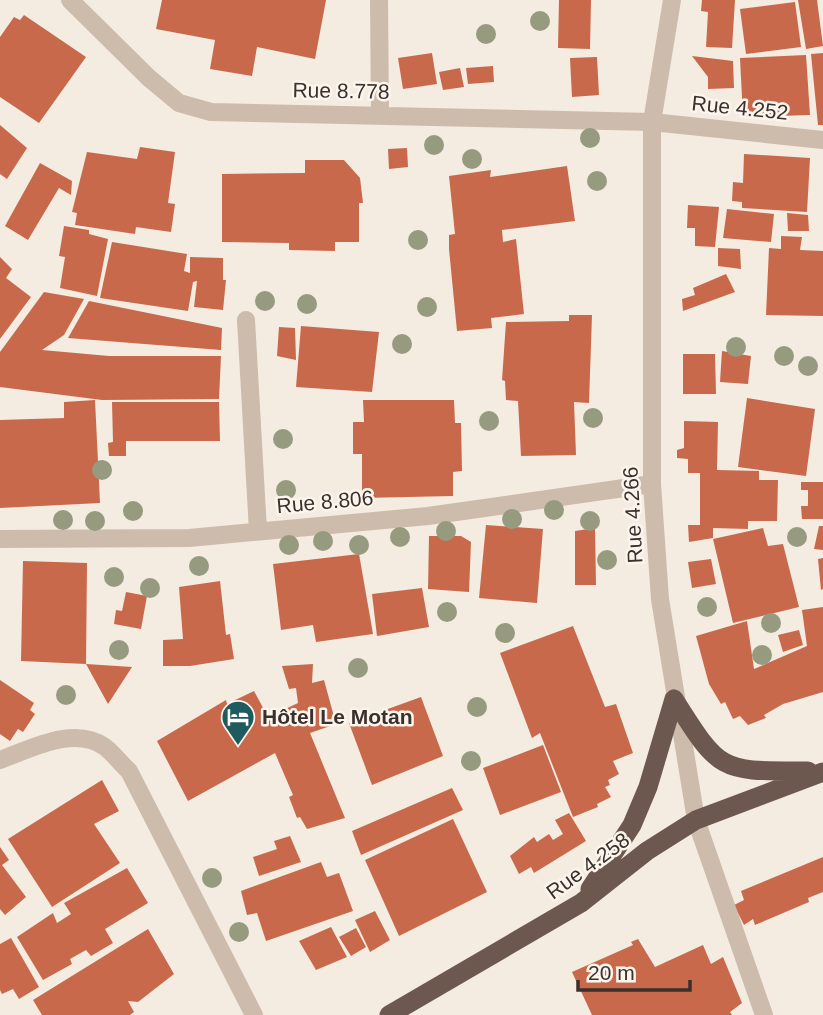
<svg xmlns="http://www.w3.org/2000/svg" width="823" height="1015" viewBox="0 0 823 1015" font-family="Arial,sans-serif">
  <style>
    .building { fill: #c8694b }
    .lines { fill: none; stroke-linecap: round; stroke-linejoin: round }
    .minor { stroke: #cdbbac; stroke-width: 18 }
    .tertiary { stroke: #cdbbac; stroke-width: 18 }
    .trunk { stroke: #6c584f; stroke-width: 19 }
    .tree { fill: #969b7f }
    .labels { text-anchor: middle; stroke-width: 5; stroke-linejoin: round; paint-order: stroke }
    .street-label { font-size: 21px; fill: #3b302b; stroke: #fbf5ee }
    .poi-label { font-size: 21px; font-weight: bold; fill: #3b302b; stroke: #fbf5ee; text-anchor: start }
  </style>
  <rect width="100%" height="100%" fill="#f4ebe1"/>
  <path class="building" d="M162 0H326L315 59 257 47 252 76 210 69 215 40 156 29Z
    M559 0H591L590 49 558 48Z
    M702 0H735L732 48 706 47 708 12 701 11Z
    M798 0H817L823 46 806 49Z
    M795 2 801 47 746 54 740 9Z
    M24 15 86 57 39 123 0 97V37L14 17 20 20Z
    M432 53 437 84 403 89 398 58Z
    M823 53V125H818L811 54Z
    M806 55 810 115 743 117 740 58Z
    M692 56 733 61 734 88 708 89V77Z
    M597 57 599 95 572 97 570 58Z
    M493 66 494 82 468 84 466 68Z
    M460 68 464 87 443 90 439 72Z
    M0 125 27 148 7 179 0 174Z
    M140 147 175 152 168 203 175 204 171 232 136 227 135 234 75 225 77 213 72 212 87 152 137 159Z
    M407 148 408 167 389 169 388 149Z
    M744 154 810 158 807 212 742 208V202L732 201 733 182 743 183Z
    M305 160H344L360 178 363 203H359V242H335V251L289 250V243L222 242V174L305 173Z
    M40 163 72 181 71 195 59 188 28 240 5 226Z
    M567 166 575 221 502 230 503 242 516 239 524 314 491 318 492 328 457 331 449 249V235L455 234 449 176 491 170 490 177Z
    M688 205 719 207 715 247 695 246V228H687Z
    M727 209 774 214 771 242 723 238Z
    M787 213 808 215 809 231H788Z
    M64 226 89 230V234L108 239 97 296 60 288 65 257 59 256Z
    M781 236 802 237 800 250 823 251V316L766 315 769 248 781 249Z
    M112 242 187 254 184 271 190 273V257L223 258V280H226L223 310 194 307 197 281 193 282 188 311 100 298Z
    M718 248 740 249 741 269 718 266Z
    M0 257 12 269 6 278 31 297 0 339Z
    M726 274 735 292 683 311 682 299 695 295 693 288Z
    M44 292 84 299 64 335 42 350 109 356H221L219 399 102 400 0 387V352Z
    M89 301 222 328 221 350 68 338Z
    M569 315H592L589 403 574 402 576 455 521 456 518 401 506 400 505 381 502 380 506 322 569 321Z
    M301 326 379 332 372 392 296 387Z
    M279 327 295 328 296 360 277 356Z
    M722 351 751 356 748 384 720 382Z
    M683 354H715L716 394H683Z
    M747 398 815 409 806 476 738 467Z
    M95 400 100 503 0 508V420L64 418V402Z
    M363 400H454L455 423H461L462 471 453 472V496L362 498V454H353V422H364Z
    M112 402H219L220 441H126V456H109L108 443 113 442Z
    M684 421 718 422 717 470 759 471V480H778L777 521H748V529L713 528V538L689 542 688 525H700V473H688V459L677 458V450L684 448Z
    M801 482H823V519H802L801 506H808V490H801Z
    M486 525 543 529 537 603 479 598Z
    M819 526H823V550L814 549Z
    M595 528 596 585H575V531Z
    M763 528 768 546 783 544 799 607 733 623 713 539Z
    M429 536H461L471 542 469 592 428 589Z
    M359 554 373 634 316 642 313 625 281 630 273 564Z
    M823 558V589L821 590 818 559Z
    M711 559 716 584 692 588 688 562Z
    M23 561 87 563 86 664 21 661Z
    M220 581 226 635 230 634 234 659 190 666H163V640L183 639 179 587Z
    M422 588 429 627 377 636 372 594Z
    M126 592 147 596 141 629 114 624 116 610 122 611Z
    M823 607V692L783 704 764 715 766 718 748 725 740 716 733 719 725 702 721 704 709 684 696 636 747 621 754 669 807 646 802 610Z
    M573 626 605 707 616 704 633 753 613 761 619 774 608 780 610 785 605 787 611 797 597 804 598 807 573 817 540 733 532 738 500 653Z
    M799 630 803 645 783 652 778 635Z
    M86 664 132 667 108 704Z
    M313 664 312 683 324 680 336 724 310 733 345 818 307 829 300 817 297 818 289 797 293 795 275 753 188 801 157 741 226 700 227 704 254 691 268 717 298 703 296 688 289 689 282 666Z
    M0 680 34 703 30 710 35 714 23 732 18 729 10 741 0 734Z
    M421 697 443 756 372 785 349 723Z
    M543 745 561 792 500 815 483 768Z
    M102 780 119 811 94 824 120 863 52 907 8 839Z
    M452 788 463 810 361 855 352 831Z
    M569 813 586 841 534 873 531 867 519 874 510 856 534 837 537 842 549 834 553 840 563 834 555 820Z
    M453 819 487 892 399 936 365 860Z
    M290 836 301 862 259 876 253 857 277 849 274 841Z
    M0 847 9 860 2 865 26 897 5 915 0 909Z
    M823 857V892L808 898 809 902 755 925 753 919 744 925 734 905 744 900 741 891Z
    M321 862 327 877 339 873 353 911 266 941 257 913 247 915 241 891Z
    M127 868 148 903 105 929 113 943 91 956 86 950 70 959 72 964 43 980 17 937 53 913 57 923 71 914 64 903Z
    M375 911 390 940 370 952 355 920Z
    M331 927 347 957 316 970 299 941Z
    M356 928 366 947 351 956 339 937Z
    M148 929 174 974 138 1002 128 1001 134 1012 130 1015H42L33 1000Z
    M11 938 39 987 19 999 13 989 2 994 0 990V944Z
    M638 939 655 967 703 945 711 964 723 957 742 1003 730 1012 732 1015H592L572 972 633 945 631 942Z"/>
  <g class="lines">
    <path class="minor" d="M70 0 149 78 179 103 211 112 652 122 823 140
      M379 0 380 115
      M246 320 258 531
      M0 539 189 538 428 516 652 484
      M0 760C31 749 74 725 105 747 114 754 121 764 129 771L254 1015
      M696 820 764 1015"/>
    <path class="tertiary" d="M672 0 652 122V484L660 599 696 820"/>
    <path class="trunk" d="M674 699C721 774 721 771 808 771
      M590 889 632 825 648 787 674 699
      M389 1015 581 903 647 851 696 820 823 772"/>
  </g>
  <g class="tree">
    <circle cx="540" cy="21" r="10"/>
    <circle cx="486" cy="34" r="10"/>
    <circle cx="590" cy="138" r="10"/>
    <circle cx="434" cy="145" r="10"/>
    <circle cx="472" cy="159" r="10"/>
    <circle cx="597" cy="181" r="10"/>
    <circle cx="418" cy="240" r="10"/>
    <circle cx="265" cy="301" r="10"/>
    <circle cx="307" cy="304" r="10"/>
    <circle cx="427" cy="307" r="10"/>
    <circle cx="402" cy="344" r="10"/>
    <circle cx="736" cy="347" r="10"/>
    <circle cx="784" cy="356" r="10"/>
    <circle cx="808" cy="366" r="10"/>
    <circle cx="593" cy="418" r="10"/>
    <circle cx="489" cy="421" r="10"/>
    <circle cx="283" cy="439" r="10"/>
    <circle cx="102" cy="470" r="10"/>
    <circle cx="286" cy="490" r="10"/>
    <circle cx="554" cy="510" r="10"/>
    <circle cx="133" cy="511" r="10"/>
    <circle cx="512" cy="519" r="10"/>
    <circle cx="63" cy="520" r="10"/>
    <circle cx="95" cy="521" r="10"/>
    <circle cx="590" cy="521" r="10"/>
    <circle cx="446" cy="531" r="10"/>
    <circle cx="400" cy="537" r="10"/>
    <circle cx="797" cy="537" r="10"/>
    <circle cx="323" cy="541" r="10"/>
    <circle cx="289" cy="545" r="10"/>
    <circle cx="359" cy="545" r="10"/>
    <circle cx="607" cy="560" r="10"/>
    <circle cx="199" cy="566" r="10"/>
    <circle cx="114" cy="577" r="10"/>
    <circle cx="150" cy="588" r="10"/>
    <circle cx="707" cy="607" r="10"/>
    <circle cx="447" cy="612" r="10"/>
    <circle cx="771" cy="623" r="10"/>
    <circle cx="505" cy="633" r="10"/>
    <circle cx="119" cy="650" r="10"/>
    <circle cx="762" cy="655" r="10"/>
    <circle cx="358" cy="668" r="10"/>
    <circle cx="66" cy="695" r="10"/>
    <circle cx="477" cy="707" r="10"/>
    <circle cx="471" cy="761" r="10"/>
    <circle cx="212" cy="878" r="10"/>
    <circle cx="239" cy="932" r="10"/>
  </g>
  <defs>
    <symbol id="hotel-pin" viewBox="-11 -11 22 30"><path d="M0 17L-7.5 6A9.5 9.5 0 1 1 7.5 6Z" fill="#1f5a5e" stroke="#fbf5ee"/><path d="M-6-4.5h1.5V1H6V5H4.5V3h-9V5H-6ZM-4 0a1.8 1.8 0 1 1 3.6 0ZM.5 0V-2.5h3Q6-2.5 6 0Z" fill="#fff"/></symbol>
  </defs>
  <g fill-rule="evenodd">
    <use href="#hotel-pin" x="219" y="698" width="38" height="52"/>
  </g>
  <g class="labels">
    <g class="street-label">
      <text transform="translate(341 91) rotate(1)" y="7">Rue 8.778</text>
      <text transform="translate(740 108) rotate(6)" y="7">Rue 4.252</text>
      <text transform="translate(325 502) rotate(-5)" y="7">Rue 8.806</text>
      <text transform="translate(633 515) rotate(-93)" y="7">Rue 4.266</text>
      <text transform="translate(588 866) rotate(-36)" y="7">Rue 4.258</text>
    </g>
    <g class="poi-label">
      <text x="262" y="724">Hôtel Le Motan</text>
    </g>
  </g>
  <path d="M578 980v10h112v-10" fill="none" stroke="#3b302b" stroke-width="3.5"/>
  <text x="588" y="980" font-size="21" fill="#3b302b" stroke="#fbf5ee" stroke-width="5" paint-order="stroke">20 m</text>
</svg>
